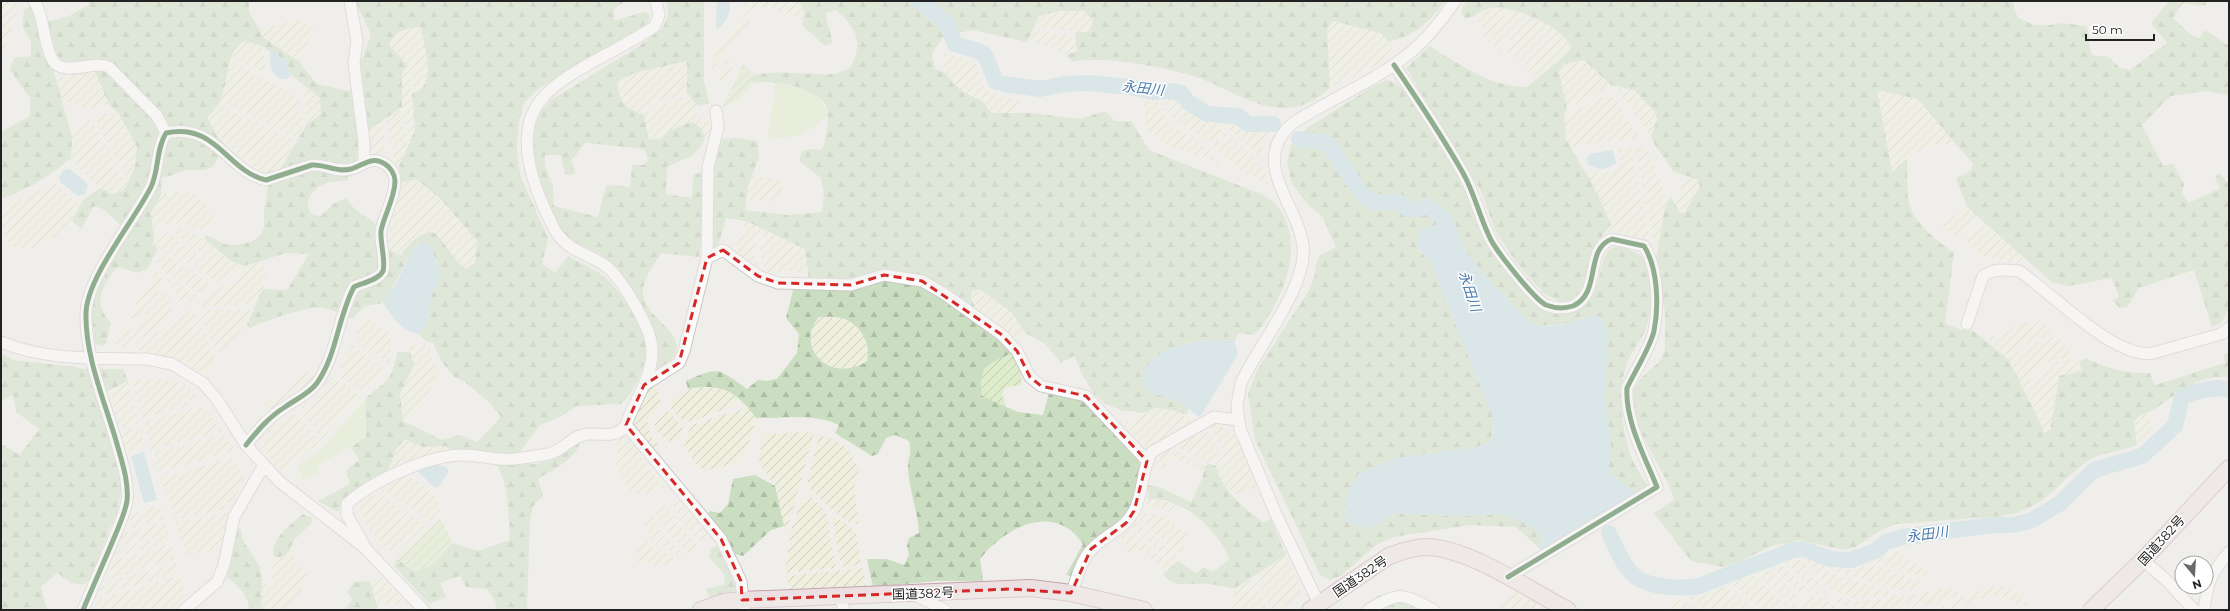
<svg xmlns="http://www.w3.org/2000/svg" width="2230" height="611" viewBox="0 0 2230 611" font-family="Montserrat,'Noto Sans JP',sans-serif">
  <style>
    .farmland { fill: url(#farmland-furrows) }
    .grass { fill: #ddeccb }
    .forest { fill: url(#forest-firs); fill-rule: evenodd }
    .garden { fill: url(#garden-furrows) }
    .water { fill: #bfdbe3 }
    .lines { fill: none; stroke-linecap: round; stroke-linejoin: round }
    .river { stroke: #bfdbe3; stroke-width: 16 }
    .minor-casing { stroke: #c9c8c7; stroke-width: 13 }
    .highway-casing { stroke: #c5a2ac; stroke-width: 18 }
    .minor { stroke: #fdfcfc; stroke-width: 11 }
    .highway { stroke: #ece0e2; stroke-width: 16 }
    .cycleway-casing { stroke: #fff; stroke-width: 8 }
    .cycleway { stroke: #1b5e20; stroke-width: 5 }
    .marked { fill: none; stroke: #d62828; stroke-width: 3; stroke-dasharray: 8 5; stroke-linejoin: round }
    .labels { text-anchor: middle; stroke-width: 3; stroke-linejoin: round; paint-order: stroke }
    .street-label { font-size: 13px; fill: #222; stroke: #fff }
    .water-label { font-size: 14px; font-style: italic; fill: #4a7aab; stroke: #fff }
  </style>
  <defs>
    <pattern id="farmland-furrows" width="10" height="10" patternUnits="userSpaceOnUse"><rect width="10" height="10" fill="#efefdf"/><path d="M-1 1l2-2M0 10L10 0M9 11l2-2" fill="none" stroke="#cdcdbf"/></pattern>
    <pattern id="forest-firs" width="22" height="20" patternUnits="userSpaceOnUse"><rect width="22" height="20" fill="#cbdec1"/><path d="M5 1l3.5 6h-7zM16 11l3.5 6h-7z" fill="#aebea6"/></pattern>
    <pattern id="garden-furrows" width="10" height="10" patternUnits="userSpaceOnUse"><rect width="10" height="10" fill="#ddeccb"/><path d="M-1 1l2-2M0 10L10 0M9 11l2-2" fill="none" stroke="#bdcaae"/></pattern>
  </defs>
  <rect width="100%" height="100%" fill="#f0eeeb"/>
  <path class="farmland" d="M1 1H17V12L1 60Z
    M743 1H799L805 15 802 20 767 6 755 10 745 8Z
    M1491 7 1508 9 1488 43 1482 38 1487 32 1473 16 1477 12Z
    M1511 10 1525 15 1514 26 1500 51 1490 44 1500 24Z
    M1059 11H1084L1089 15 1093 21 1089 32H1075L1036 25 1039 16Z
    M745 12 754 13 743 31 732 43 712 70 714 49 741 21Z
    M1528 15 1554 28 1520 61 1504 51 1513 33Z
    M297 20 315 27 299 62 264 38 258 29Z
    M1333 21 1381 33 1389 42 1391 51 1386 58 1372 68 1330 88 1327 29Z
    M420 27 426 48 428 79 422 88 414 93 412 71 389 46 393 38 403 29Z
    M1556 29 1570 41 1572 49 1535 78 1522 64Z
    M1033 30 1074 37 1078 44 1077 51 1066 55 1030 39Z
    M244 41 262 46 267 74 232 57 236 46Z
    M945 52 976 64 982 85 990 92 1019 101 1018 114 991 113 983 102 961 91 944 72 942 59Z
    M728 60 735 62 724 84 716 78Z
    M1584 60 1611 85 1567 108 1559 73 1563 64Z
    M230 61 297 96 303 128 299 138 220 102 228 74Z
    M687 61V93L654 103 638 113 628 108 620 99 617 81 634 73Z
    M406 68 410 73 415 130 410 142 402 107V72Z
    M95 72 109 104 91 109 61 100 55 78Z
    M303 86 320 98 321 114 307 124Z
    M1616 88 1634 90 1654 111 1657 119 1651 136Z
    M1877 90 1918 99 1957 145H1932L1915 153 1892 172Z
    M689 96 698 106 696 116 710 121 711 133 705 138 701 128 668 131 662 138 649 140 644 115 655 106Z
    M1605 96 1614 98 1640 138 1571 147 1566 140 1564 116Z
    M1161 98 1179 100 1197 116 1213 120 1227 135 1209 142 1173 119Z
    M1143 100 1157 101 1172 127 1196 139 1222 164 1221 166 1158 140 1146 125Z
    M218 104 295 141 291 153 281 168 270 175 261 172 217 136 207 118Z
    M399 108 408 146 399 166 394 162 386 117Z
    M103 114H119L137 147 135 167 128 180 94 118Z
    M91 119 127 184 124 190 112 194 100 188 76 166 71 158 72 137 77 128Z
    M382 119 386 155 370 152 369 129Z
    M1224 120 1256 131 1271 130 1265 139 1261 158 1221 122Z
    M1232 137 1266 171 1269 185 1238 168 1224 158 1211 144Z
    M1631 148 1650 239 1608 232 1611 224 1584 170 1602 174 1614 170 1621 163 1618 149Z
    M1635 148H1646L1649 152 1664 190 1666 203 1659 242H1653Z
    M753 175 778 179 784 186 781 196 774 202 746 199 749 185Z
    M1685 175 1697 178 1700 186 1685 212 1680 213 1675 204Z
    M416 179 441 199 477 241 475 264 466 269 456 262 444 241 406 247 401 255H397L386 246 401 183Z
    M54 182 79 205 72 221 60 233 36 248 25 250 9 245 1 228V211L3 208Z
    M180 191 190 192 202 200 215 218 206 232 180 223 153 226 151 213 161 195Z
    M1967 207 1980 220 1955 236 1939 225Z
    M746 221 764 229 755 246 754 258 760 267 754 269 733 251Z
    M1984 224 2014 248 2026 259 2016 263 1982 256 1961 238Z
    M176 229 190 231 209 243 201 253 173 232Z
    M767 230 805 248 808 273 789 271 768 273 765 270 760 256 759 245Z
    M169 233 198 255 189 265 153 245 154 236Z
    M211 245 233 262 241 265 237 272 218 283 193 266Z
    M161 252 214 285 200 293 163 272 157 263Z
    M264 261 268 276 263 289 255 304 198 307 197 303 212 292 237 281 244 266Z
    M156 272 162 281V287L118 347 116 344 131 319 134 307Z
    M165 275 197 295 184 305 179 303Z
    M980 289 1013 314 1024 332 1015 339 975 308 971 298 972 291Z
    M164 290 171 301V315L127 350 121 347Z
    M193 308 217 361 204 375 188 363 151 353 139 352 136 347Z
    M204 310H255L229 346 219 355 200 317Z
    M365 315 391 334V361L387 364 354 339Z
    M819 317 841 318 853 323 864 336 869 353 867 361 857 368 845 370 835 368 819 359 813 349 810 335 812 325Z
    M2032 321H2041L2055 333 2021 346 2007 358 1987 339 2012 327Z
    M2058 335 2073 356 2048 362 2038 368 2024 389 2009 360 2020 350 2033 343Z
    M353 345 384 368 365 393 339 377 343 371 338 367Z
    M409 345H425L430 348 437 381 408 422 403 421 400 394 414 364Z
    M2069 359 2079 362 2084 371 2059 376 2050 433 2043 432V428L2027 392 2043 368 2054 362Z
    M321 362 319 373 310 384 274 411 264 405Z
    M332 376 361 395 321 440 300 408 314 399Z
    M131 379 168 380 183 384 192 390 197 397 188 401 189 406 142 418Z
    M128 381 139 423 119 428 109 390Z
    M655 385 662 403 649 418 647 425 651 436 660 446 654 451 639 435 635 423 638 407 644 395Z
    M706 386 728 390 740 399 733 406 690 422 688 419 684 422 669 406 674 397 688 389Z
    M202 406 223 431 152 449 144 421Z
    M748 407 756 418 750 440 739 460 722 467 704 470 698 466 683 443 692 425Z
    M1157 408H1171L1194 422 1144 449 1125 424 1140 414Z
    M668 411 683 427 677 440 673 442 666 440 655 428V424Z
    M293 412 296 416H301L319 444 308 451 301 459 281 471 257 443 265 437 266 433Z
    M2148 413 2152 430 2148 438 2137 445 2135 436 2138 430 2134 421 2139 415Z
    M1216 423 1235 434 1257 488 1233 495 1223 484 1218 475 1216 466 1223 449 1208 425Z
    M139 427 146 446 125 452 120 431Z
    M1204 427 1216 445 1218 453 1209 464 1173 445Z
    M796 432 814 433 788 526H784L775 486 759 462 761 445 765 435Z
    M223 435 234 446 235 451 158 472 154 452Z
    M626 435 665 488 640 495 629 489 621 479 617 468 616 439Z
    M819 435 836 441 846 447 853 458 859 471 854 488 859 524 850 523 831 509 807 485Z
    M405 438 423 447 446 446 450 450 428 455 388 472 396 449Z
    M1168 447 1205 466 1203 471 1171 456 1163 469 1152 465 1153 458Z
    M234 457 243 479 234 502 226 503 225 509 175 520 160 478Z
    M408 475 434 493 440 512 429 521 381 489Z
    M379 494 427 526 393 555 369 529 357 507 363 499Z
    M811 497 826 513 836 568 785 573 791 530 802 498Z
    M1158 497 1168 499 1178 506 1175 514 1146 504 1148 499Z
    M678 499 709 535 699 542 669 502Z
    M663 503 698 547 690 554 665 530 652 509Z
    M161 505 164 519 128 529 131 513Z
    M230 511 222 541 215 545 213 550 186 556 175 523Z
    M651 513 662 534 685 555 682 558 657 543 648 535 643 518Z
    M1140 513 1153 514 1169 521 1187 534 1181 543 1187 546 1181 556 1137 519Z
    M832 518H837L856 532 861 564 841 567Z
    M1135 521 1180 557 1178 561 1175 564 1130 527Z
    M164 522 168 533 123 546 121 539 125 533Z
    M1126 529 1172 564 1165 570 1143 551 1128 552 1118 534Z
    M168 535 170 541 114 557 116 551Z
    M643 538 652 546 678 560 668 567 636 561 637 546Z
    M170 543 175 559 111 579 109 569 114 560Z
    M1896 550 1935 576 1927 578 1909 574 1873 562Z
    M289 552 309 577 302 585 300 596 285 610H261L262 583H272L274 557H280Z
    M1286 555 1302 591 1290 602 1276 610H1272L1255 577Z
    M1797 559 1803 560 1810 574 1824 587 1821 588 1807 583 1784 562Z
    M1806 559 1828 567 1830 572 1889 592 1885 596 1878 597 1867 596 1852 598 1831 590 1813 572Z
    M176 563 179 572 99 596 100 587 112 585 111 581Z
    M1780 563 1800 583 1830 595V597L1798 591 1770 566Z
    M1871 563 1914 579 1925 582 1913 589 1902 591 1832 571V568L1845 570 1855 569Z
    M863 568 865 586 790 590 786 576Z
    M1767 568 1798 598 1791 601 1783 598 1756 572Z
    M1752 574 1783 601 1791 605 1760 610 1731 582Z
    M179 575 185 589V601L171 610H95L97 600Z
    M380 576H381L405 603 390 606 377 605 370 581Z
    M1252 579 1268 610H1233L1234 589Z
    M1999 585 2018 594 2030 605 2022 607 1996 595 1974 601 1951 610H1933L1978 591Z
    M1726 586 1734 591 1753 610H1709L1686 598Z
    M1947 587 1962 592 1961 595 1932 605 1924 604 1908 608 1907 596Z
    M1515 592 1549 610H1496Z
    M1891 593 1904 596 1902 610H1860L1836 602 1837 597 1856 603 1864 598 1873 600 1885 599Z
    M1816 596 1847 610H1779L1797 605 1810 597Z
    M1681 600 1690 603 1700 610H1669L1670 605 1673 602Z
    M832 606 835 610H801L799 607Z"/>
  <path class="grass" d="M776 82C799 89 825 89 827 116 802 137 801 138 768 137Z
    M366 398V438L318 465 319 473 303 479 297 466 321 450Z"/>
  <path class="forest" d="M87 1H249V12L264 38 299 62 317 84 347 91 362 86 358 69 371 35 356 3 359 1H622L623 3 614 8V21L644 12 650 15 648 23 538 89 524 103 519 122 517 150 520 175 548 238 542 264 555 273 568 256C581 263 596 269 607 279 618 289 640 321 644 335 651 357 637 390 621 404L577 406 560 417 540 425 519 453 521 462C543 471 562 450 581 442 573 461 554 469 538 479L543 496 533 506 530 521 527 610H497L496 603 487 589 466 587 460 576 440 583 446 597 429 604 394 566 397 559 415 571 432 565 452 543 478 551 510 540C508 515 511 462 481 452 472 449 459 450 450 450L446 446 423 447 405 439 396 449 388 472 343 505 338 512 318 501 350 484 346 470 359 460 351 447 366 437V398C386 381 393 379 397 352H410L414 364 400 394 403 421 442 440 460 435 477 442 501 417 489 402 465 382 454 377 441 361 433 343 426 341 418 334C436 316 426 314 432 294 434 289 438 283 441 278L432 248 425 242 412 250 393 287 383 303 365 306 352 319C344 316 332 309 323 308 307 306 265 321 250 328L247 324C254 312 256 301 263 289L287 290 309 254 286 253 244 266 233 262 203 238 207 235 224 244 235 245 251 242 261 235 264 228V210L270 175 281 168 307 124 321 114 320 98 291 75 286 61 274 52H270L262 46 244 41C225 52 229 82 220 101 217 107 211 113 207 118L217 136 225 145 213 167 204 170H187L162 178 161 195 151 213 154 236 153 245 158 248 148 268 139 273 117 267C103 287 91 302 111 323L106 344 102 346 95 344 91 309 101 275 128 232 103 209 94 206 81 229 72 221 83 200 100 188 112 194 124 190 135 167 137 147 119 114 109 104 90 61 61 62 54 72 72 137 71 158C50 177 27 189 1 199V132L30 116V98L10 70 14 58 31 56V41L22 26 24 10 30 6 39 24 69 16 89 5ZM420 27C425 43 438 89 412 93L415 130 399 166 401 183 416 179 441 199 477 241 475 263 466 269C452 259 447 243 433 232 418 233 409 243 401 255H397L377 239 376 224 354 208 346 198 333 204 321 216 311 214 307 203C317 181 326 183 348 180L349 164 356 163 359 137 402 107V72L408 66 389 45C396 31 405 28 420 27Z
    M667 1H704V80L709 104 698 106 687 93V61L634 73 617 82C621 104 623 107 644 115L649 140 662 138 668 131 692 122 701 128 705 138C698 158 684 158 667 167L666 194 692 198 693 174 712 172 717 149 722 139 736 138 758 141 759 157 748 186 745 210 787 215 822 212 824 193 821 178 799 161 801 152 808 149 821 150 824 146C825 135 831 117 826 106 818 88 772 79 754 83L750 78C765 67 811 76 832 74 838 73 845 70 850 68 864 41 857 29 836 10L826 13C826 24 832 32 832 43L825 46 802 25 805 15 799 1H1446C1429 22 1416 35 1389 42L1381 33 1333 21 1327 29 1330 88C1285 129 1248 98 1202 79 1177 69 1097 54 1072 62L1066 55 1077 51 1075 32H1089L1093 21 1084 11H1059L1039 16 1027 42 973 30 945 35 932 53 935 69 944 72 961 91 983 102 991 113H1031L1080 119 1105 111 1115 121H1131L1149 150 1261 194C1265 197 1272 200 1276 204 1301 234 1291 277 1273 308 1267 318 1263 327 1254 335L1238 333 1235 341C1207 339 1181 341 1157 356L1153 393 1171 398 1189 408 1186 415 1173 410 1157 408 1142 413 1131 411H1123L1106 404 1094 394 1083 376 1074 356 1061 363 1045 344 1024 332 1013 314 980 289 972 291 971 298 975 308 970 317 1003 341 1012 353 987 366 997 403 1018 412 1043 415 1049 393 1082 400 1137 455C1155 497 1096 548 1072 576L1066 575 1083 544C1055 501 1005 527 980 559L983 581H937L873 587 867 559H886L904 565 909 555 907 546 909 538 919 533C918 510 908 488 908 465 909 454 912 454 909 441L895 435 886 438 878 454 872 456 835 433 839 425C814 413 783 419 756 418 736 391 722 383 688 389L686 381C719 366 718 368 747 389L758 380 766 381 777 379 797 353 799 334 786 318 793 290 810 288 805 249 746 221 726 218 718 247 700 248 699 257 661 253C655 264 641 281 643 295 648 325 707 339 657 371L659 348 650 321 618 268 598 253 571 241 558 225 536 171 533 150 535 125 540 112 551 100 636 48 663 28 668 15ZM585 143 637 148 645 150 648 161 643 165H632L630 187 606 185 598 217 554 206C553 199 554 193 553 187 550 175 543 168 545 155H561L565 173 570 175 575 173 572 160ZM819 317C826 317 834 316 841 318 859 322 872 344 867 361 832 385 793 348 819 317Z
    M1467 1H2014L2013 2 2017 17 2034 25H2049L2062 23 2086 26C2091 37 2088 45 2092 55L2109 57 2120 68 2130 70 2167 43 2151 23 2169 1H2205L2206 5 2200 6 2183 3 2173 18 2192 36 2199 38 2205 30 2229 46V96L2209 91 2170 96 2142 125 2163 166 2173 163 2184 184 2182 193 2189 203 2220 188 2215 177 2220 173 2229 185V310L2220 324 2212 327 2194 270 2139 288 2127 307 2119 308 2113 300 2119 297 2112 278 2069 286 2053 283 1967 207 1956 178 1970 171 1973 164 1918 99 1877 90 1892 172 1907 159C1908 172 1906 194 1910 206 1916 226 1938 241 1954 253L1945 323 1961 330 1974 331 2009 360 2043 428V432H2050L2059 376 2083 371 2079 362 2085 358C2110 369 2122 373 2150 373L2155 385 2225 363 2224 354 2229 353V378C2201 371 2177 395 2155 409 2147 413 2140 414 2134 421L2137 445C2120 452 2099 452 2085 463 2053 487 2047 507 2003 516L1897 524 1881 530 1856 547 1843 550 1801 540 1772 546 1739 562 1723 567 1691 561 1654 513 1674 500 1670 487 1639 430 1634 414 1633 390 1640 379 1660 361 1665 349V311L1656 272V258L1666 203 1671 197 1680 213 1685 212 1700 186 1697 179 1674 172 1655 145 1651 136 1657 119 1654 111 1634 90 1611 85 1584 60 1563 64 1559 73 1567 108 1564 116 1566 140 1592 183 1611 224 1591 252 1586 282 1578 294 1570 301 1561 302 1544 294 1519 266 1495 231 1482 193 1406 68 1430 46C1460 65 1490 87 1527 87L1572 49C1566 27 1512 5 1491 8 1481 9 1475 16 1466 19L1462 16V7Z
    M1388 80C1391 81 1395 82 1397 84 1413 96 1429 130 1440 148 1448 160 1457 172 1463 185 1476 213 1481 242 1501 266 1511 277 1530 305 1543 310 1550 313 1559 312 1566 312 1618 308 1584 228 1632 251 1638 253 1642 255 1644 261 1653 284 1654 311 1644 333 1639 344 1630 354 1626 366 1617 395 1622 434 1633 461 1637 470 1644 479 1649 487L1639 494C1626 484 1600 476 1612 457L1594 315C1572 322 1549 332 1527 320L1484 275 1450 229 1418 250 1431 262 1491 412 1494 423 1491 441 1477 447 1450 452 1348 490 1344 515 1376 526 1394 513 1457 516 1502 514 1530 525 1544 540 1538 547 1516 527 1470 525 1394 537 1376 545 1341 576 1330 580 1320 575 1255 440 1248 394 1256 372 1264 359 1310 289 1315 274 1316 263 1320 255 1336 247 1322 216 1308 205 1292 184 1287 163 1291 145 1299 134 1310 126 1375 85Z
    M1 353 13 360 69 366 84 369H123L128 381 98 396 122 486 117 514 109 530 90 580 82 585 70 582 57 573 41 587 47 610H1V444L20 455 39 429 16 412 13 395 1 402Z
    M1209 464 1216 466C1221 489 1244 509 1263 522L1271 519 1286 555 1234 589C1226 587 1218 585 1209 584 1195 582 1171 590 1163 574L1178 561 1196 573 1204 567 1213 572 1230 559C1218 530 1180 495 1148 499V485L1160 487 1191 502 1202 479 1205 466Z
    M755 475 775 486 784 526 771 530 743 556 735 554 706 514 710 511 720 513 728 504 733 479Z
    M303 514 312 518 311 524C301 533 293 538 289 552L280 557H274C269 540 291 524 303 514Z
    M234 523 241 530 242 539 260 567 262 583 261 610H250C248 596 238 585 227 577Z
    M717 546 723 551 738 590 710 599 706 589 725 584 724 574 709 557 711 548Z
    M370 581 378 610H345L352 599 347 592 354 582Z
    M1380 595 1392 601 1401 600 1420 610H1361L1369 601Z"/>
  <path class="garden" d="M743 64 755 75 750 78 754 83C744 96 737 102 722 108Z
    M1012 353C1019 364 1022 372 1021 385L1006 387 1002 393 1006 407 982 396C977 366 987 365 1012 353Z
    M440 519 449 534 452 543 433 565 415 571 397 559Z"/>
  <path class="water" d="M717 1H730C731 13 727 21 718 29L716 28Z
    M270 52H274L286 61 291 75 287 79C273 81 268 64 270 52Z
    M1613 150 1616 163C1607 170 1598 171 1588 164L1587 158 1590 154Z
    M69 169 85 181 88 186 85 194 78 196 60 182 59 177 64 170Z
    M1441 223 1450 229 1484 275 1527 320C1549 333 1572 322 1594 315L1601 317 1608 329 1605 399 1612 457C1600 476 1627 484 1639 494L1542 552 1538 547 1544 540 1530 525 1502 514 1457 516 1394 513 1376 526 1364 528 1347 523 1344 515 1348 490 1358 474 1396 458 1477 447 1491 441C1495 430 1494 423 1491 412L1431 262C1418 250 1415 248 1419 230Z
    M425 242 432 248 441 278C438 283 433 289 432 294 426 314 436 316 418 334 401 330 393 317 383 303L396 284 412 250Z
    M1216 340 1235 341 1238 355 1200 417C1193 414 1190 408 1183 404 1172 397 1156 397 1146 389 1143 385 1142 379 1143 375 1150 347 1192 341 1216 340Z
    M144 452 157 500 144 503 131 456Z
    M435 464 446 467 449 471 440 485 435 488 417 471Z"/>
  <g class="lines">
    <path class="river" d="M919 1 948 25 955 44 981 52 985 55 996 82
      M1004 84 1040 89 1065 84 1089 83 1130 87 1153 92 1173 91 1181 93 1188 102 1207 114 1238 116 1248 124H1273
      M1299 139C1309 143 1317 139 1327 143L1362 194 1373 202H1399L1408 209 1414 210 1428 206C1447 218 1449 229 1455 249
      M1609 533C1616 547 1624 569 1637 578 1652 588 1682 589 1699 586L1793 550 1804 549 1830 559 1851 560 1875 551 1886 542 1902 537 1993 525H2013L2030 521 2059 504 2094 470 2142 456 2175 426 2181 400 2185 395 2203 390 2219 388 2229 390"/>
    <defs>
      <path id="minor" d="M34 1C46 17 43 61 61 67 77 72 94 61 109 67L157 116 166 133
        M350 1 357 41 354 63 364 142V162
        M656 1 659 15 655 26C623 49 564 71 541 100 515 132 531 179 546 212 550 219 553 229 559 236 571 252 592 255 607 267 621 278 648 324 651 342 657 372 635 398 626 425L721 539 741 581 744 610
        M1394 65C1418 100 1442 136 1463 173 1475 194 1480 219 1491 240 1498 253 1534 299 1546 305 1554 308 1564 309 1573 306 1602 293 1584 249 1612 239L1644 246C1658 268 1659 306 1654 331 1650 348 1635 371 1627 388 1625 421 1645 457 1657 487L1508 577
        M707 258 723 250 758 276 778 283 851 285 884 275 922 281 943 293 1002 335 1017 351 1030 377 1041 386 1086 396 1147 461
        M1967 324 1983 276C1994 268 2007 270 2019 271 2051 292 2115 360 2153 353L2221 334 2229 328
        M1 342C47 361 98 358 146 359L172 364 203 383 216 398 246 445 264 465 280 482 364 547 424 610
        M644 385 679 363 684 351 707 258 708 167 718 127 716 111
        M364 545 347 515V504C372 481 429 455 463 455 475 455 487 458 499 459 512 461 534 456 548 454 563 451 572 435 588 434 603 433 616 439 626 425
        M2143 560 2166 580 2194 610
        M1071 593C1077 579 1081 560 1092 549 1105 535 1125 529 1134 511 1144 492 1141 470 1152 452L1214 417 1238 420
        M913 594 945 610
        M840 596 844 610
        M1319 604 1275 512 1240 429 1237 405 1241 383C1258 346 1308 286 1303 246 1298 204 1248 162 1293 123 1332 98 1376 81 1411 52 1429 37 1442 20 1455 1
        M83 610C93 586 104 562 114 538 119 526 125 513 127 501 129 482 122 462 117 444 105 402 85 357 86 313 87 277 134 221 151 187 159 170 156 149 166 133 216 122 228 172 266 180L312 165C325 164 337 173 351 169 363 166 371 155 385 164 390 167 395 174 395 181 395 198 384 215 381 231 380 242 386 262 383 271 379 280 362 283 354 287 338 316 337 355 317 383 309 394 296 399 285 407 269 417 258 430 246 445
        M184 610 217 582 224 565 234 517 264 465
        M1368 610C1402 591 1400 593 1434 610
        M2204 610C2208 581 2210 575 2229 552"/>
      <path id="highway" d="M701 610 724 602 742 600 1031 588 1071 593 1144 610
        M1310 610 1389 556C1402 551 1414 547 1428 547 1471 549 1529 590 1568 610
        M2091 610 2143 560 2229 468"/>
    </defs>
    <use href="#minor" class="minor-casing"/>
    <use href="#highway" class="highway-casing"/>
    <use href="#minor" class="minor"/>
    <use href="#highway" class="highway"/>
    <defs>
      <path id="cycleway" d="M1394 65C1418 100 1442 136 1463 173 1475 194 1480 219 1491 240 1498 253 1534 299 1546 305 1554 308 1564 309 1573 306 1602 293 1584 249 1612 239L1644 246C1658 268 1659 306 1654 331 1650 348 1635 371 1627 388 1625 421 1645 457 1657 487L1508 577
        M83 610C93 586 104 562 114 538 119 526 125 513 127 501 129 482 122 462 117 444 105 402 85 357 86 313 87 277 134 221 151 187 159 170 156 149 166 133 216 122 228 172 266 180L312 165C325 164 337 173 351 169 363 166 371 155 385 164 390 167 395 174 395 181 395 198 384 215 381 231 380 242 386 262 383 271 379 280 362 283 354 287 338 316 337 355 317 383 309 394 296 399 285 407 269 417 258 430 246 445"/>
    </defs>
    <use href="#cycleway" class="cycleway-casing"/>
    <use href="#cycleway" class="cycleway"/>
  </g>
  <path d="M0 0H2230V611H0ZM723 250 758 276 778 283 851 285 884 275 922 281 1002 335 1017 351 1030 377 1041 386 1086 396 1147 461 1134 511 1126 523 1091 549 1071 593 1011 589 742 600 741 581 721 539 626 425 644 385 679 363 707 258Z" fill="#f0eeeb" fill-opacity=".55" fill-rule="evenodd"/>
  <path class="marked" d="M723 250 758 276 778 283 851 285 884 275 922 281 1002 335 1017 351 1030 377 1041 386 1086 396 1147 461 1134 511 1126 523 1091 549 1071 593 1011 589 742 600 741 581 721 539 626 425 644 385 679 363 707 258Z"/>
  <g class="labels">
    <g class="street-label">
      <text transform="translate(2161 540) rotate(-48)" y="5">国道382号</text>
      <text transform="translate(1360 576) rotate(-34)" y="5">国道382号</text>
      <text transform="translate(923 593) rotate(-2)" y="5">国道382号</text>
    </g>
    <g class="water-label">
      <text transform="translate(1143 88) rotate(6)" y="5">永田川</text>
      <text transform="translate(1470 291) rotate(72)" y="5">永田川</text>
      <text transform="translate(1927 534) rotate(-8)" y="5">永田川</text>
    </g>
  </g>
  <rect width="2230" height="611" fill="none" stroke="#222222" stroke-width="4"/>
  <g transform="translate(2194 575) rotate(162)"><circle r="19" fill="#ffffff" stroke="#a7a7a7"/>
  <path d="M0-3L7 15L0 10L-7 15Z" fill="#6a6968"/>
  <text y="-6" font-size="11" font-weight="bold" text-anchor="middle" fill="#222222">N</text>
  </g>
  <path d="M2086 34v6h68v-6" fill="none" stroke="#222222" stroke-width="2"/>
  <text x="2092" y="34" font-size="12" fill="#222222" stroke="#ffffff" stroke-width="3" paint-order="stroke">50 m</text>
</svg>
